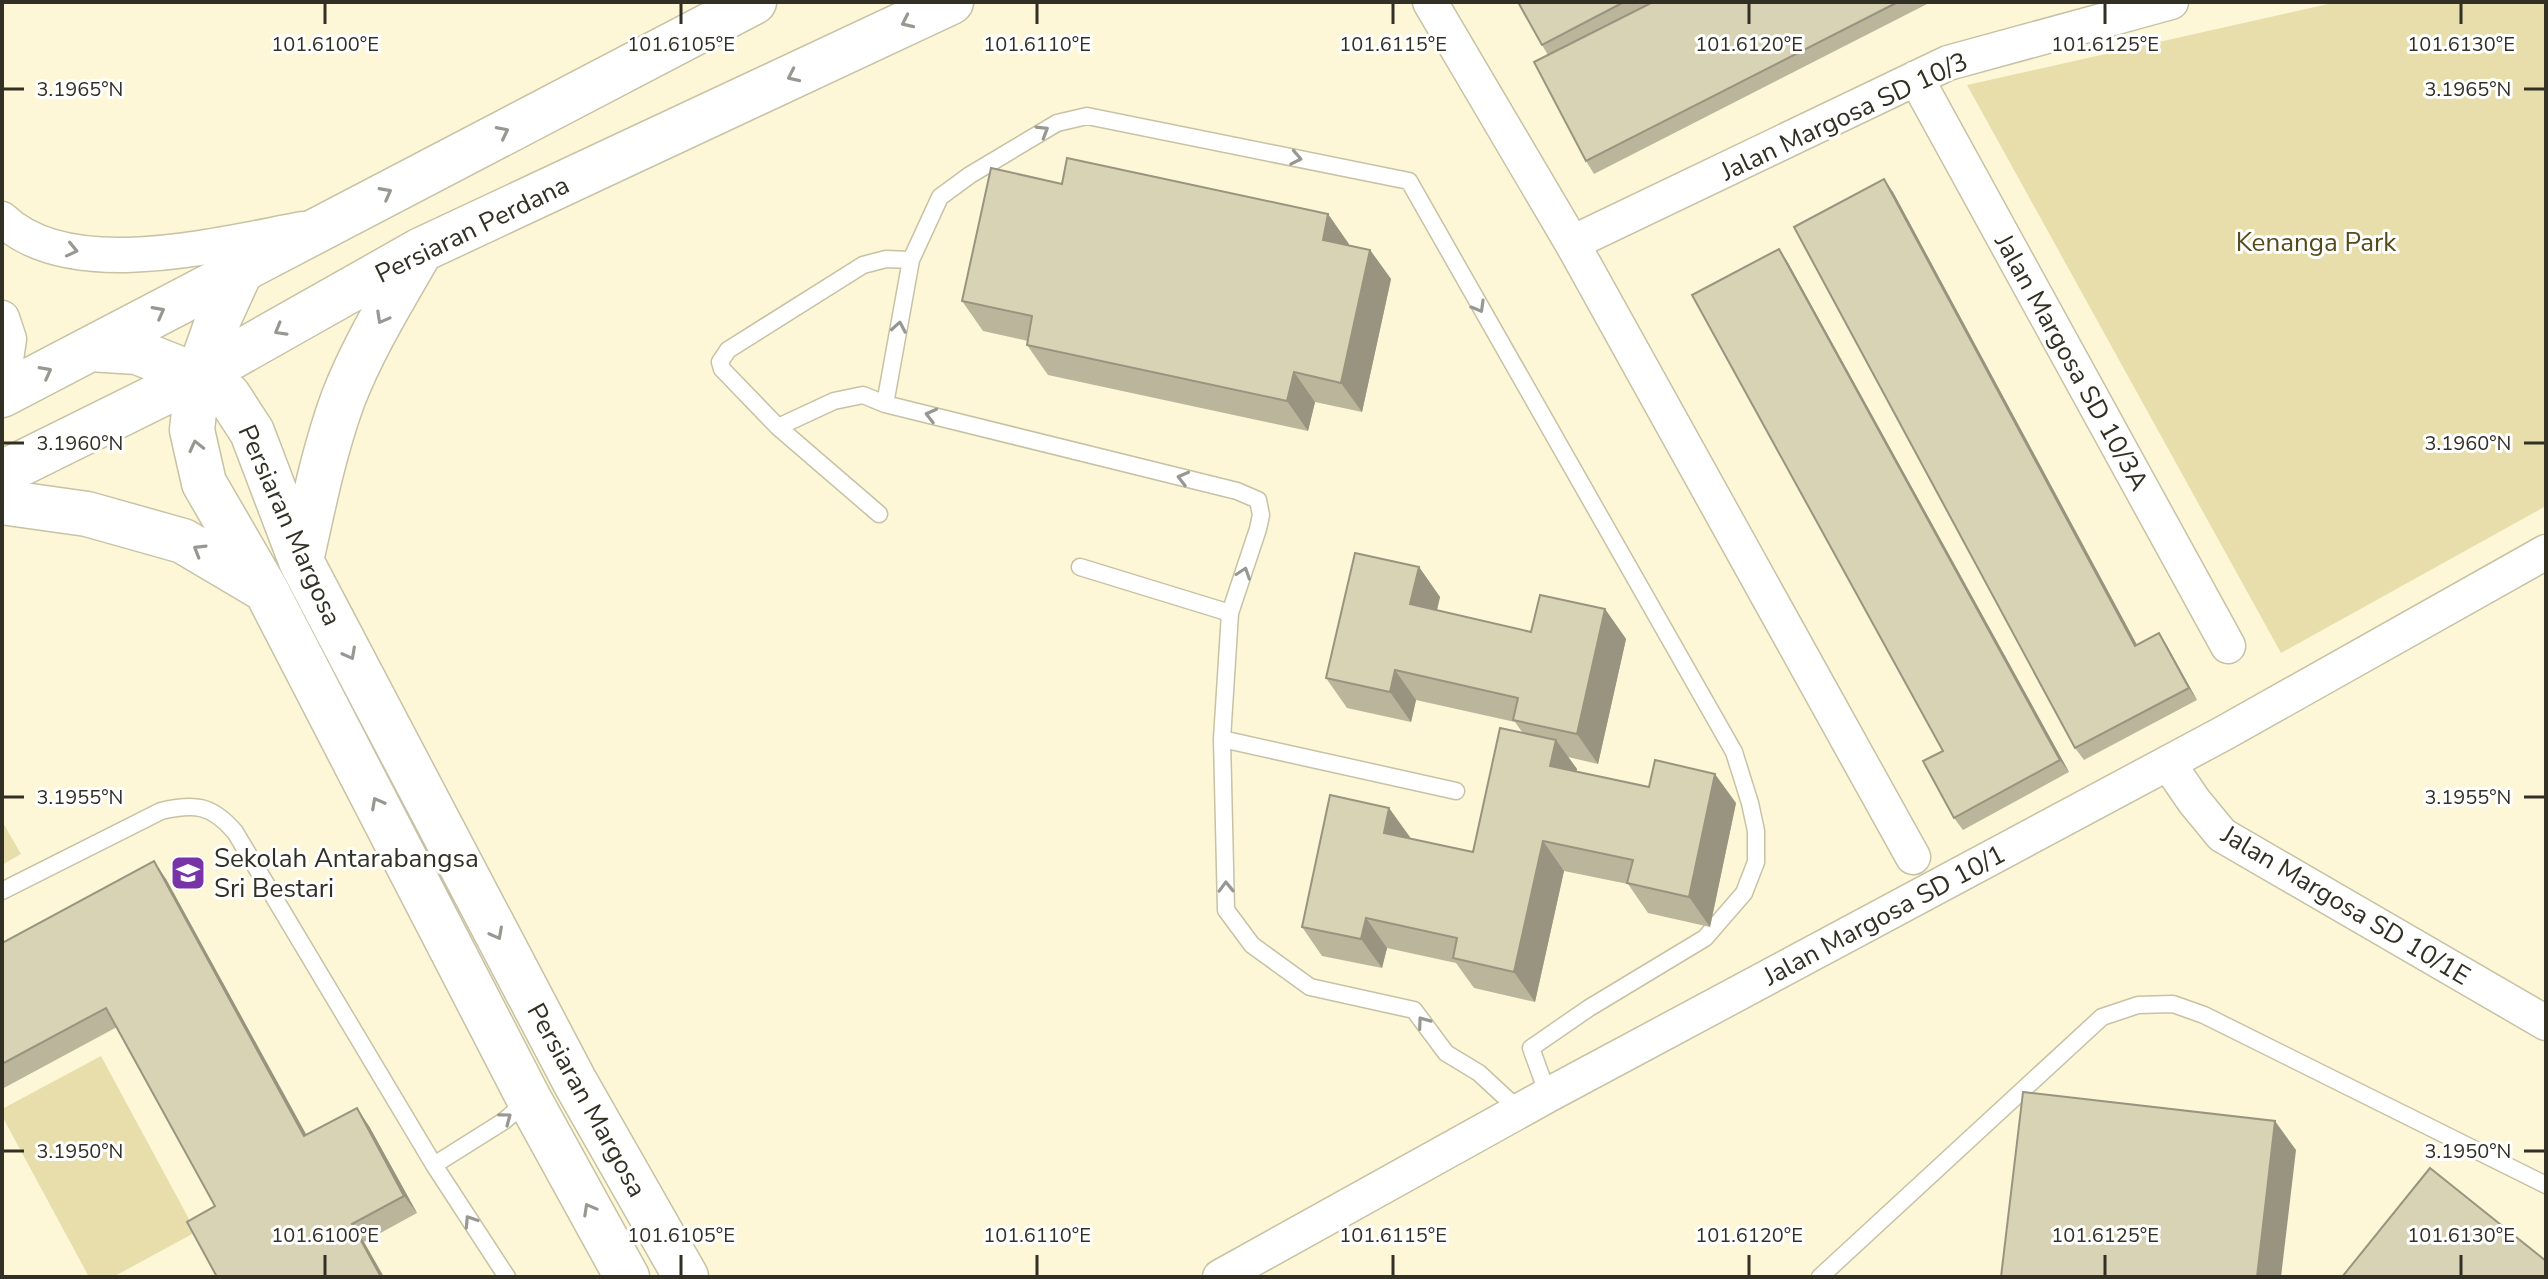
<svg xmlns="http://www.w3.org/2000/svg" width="2548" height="1279" viewBox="0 0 2548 1279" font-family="'Nunito Sans',sans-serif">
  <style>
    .green { fill: #e8deab }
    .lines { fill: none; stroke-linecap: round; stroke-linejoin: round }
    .lane-casing { stroke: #c7c2a4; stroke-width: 19 }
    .street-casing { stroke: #c7c2a4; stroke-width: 37 }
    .secondary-casing { stroke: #c7c2a4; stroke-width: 47 }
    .lane { stroke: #fff; stroke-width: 16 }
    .street { stroke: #fff; stroke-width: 34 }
    .secondary { stroke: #fff; stroke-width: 44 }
    .wall { fill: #bbb59c }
    .shaded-wall { fill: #98947f }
    .building { fill: #d9d3b5; stroke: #98947f; stroke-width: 2 }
    .oneway { stroke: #989892 }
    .ticks { fill: none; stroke: #323024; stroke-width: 3 }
    .labels { text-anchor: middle; stroke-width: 6; stroke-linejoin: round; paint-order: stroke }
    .street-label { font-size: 26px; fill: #323024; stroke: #fff }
    .park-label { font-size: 26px; fill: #554b1a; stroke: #fff }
    .poi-label { font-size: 26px; fill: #323024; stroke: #fff; text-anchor: start }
    .ticks-label { font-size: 20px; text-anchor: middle; fill: #323024; stroke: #fff; stroke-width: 6; stroke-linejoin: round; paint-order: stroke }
  </style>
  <rect width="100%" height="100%" fill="#fdf7d8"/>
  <path class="green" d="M2337 2H2546V506L2281 653 1967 85Z
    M2 821 21 854 2 865Z
    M101 1056 196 1232 113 1277H89L2 1116V1109Z"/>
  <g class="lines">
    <defs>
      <path id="lane" d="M885 404 911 260 940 197 970 175 1057 123 1087 116 1409 181 1734 752 1750 803 1756 831V862L1744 893 1705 938 1589 1008 1531 1048 1548 1095
        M778 427 722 369 720 362 728 350 863 265 886 259 911 260
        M879 514 778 427 834 401 863 395 885 404 1237 491 1258 500 1261 515 1258 529 1230 613 1222 739 1226 910 1252 945 1310 987 1414 1010 1446 1053 1479 1073 1520 1111
        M1080 567 1230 613
        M1222 739 1456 791
        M2 891 161 811C195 803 212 805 235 832L434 1165 507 1277
        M434 1165 504 1121 528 1100
        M1820 1277 2102 1017 2138 1005 2173 1004 2204 1015 2546 1185"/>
      <path id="street" d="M1430 2 1572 243 1913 857
        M1916 78 2228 646
        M2 219C70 284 220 244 303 229
        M1572 243 1948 63 2171 2
        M2 318 9 339 2 386
        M2168 763 2194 801 2222 835 2546 1023
        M1220 1277 1548 1095 2224 733 2546 552"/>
      <path id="secondary" d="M242 268 216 325 198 376 192 430 204 483 266 590 529 1099 627 1277
        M90 349 137 352 198 376 228 395 252 432 301 561 575 1082 686 1277
        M2 395 754 2
        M2 473 198 376 421 250 951 2
        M2 502 87 514 183 541 264 589
        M301 561C313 506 324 451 343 399 363 347 393 299 421 250"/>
    </defs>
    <use href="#lane" class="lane-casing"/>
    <use href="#street" class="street-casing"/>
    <use href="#secondary" class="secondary-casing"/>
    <use href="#lane" class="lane"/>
    <use href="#street" class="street"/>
    <use href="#secondary" class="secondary"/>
  </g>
  <path class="wall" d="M1518 2H1931L1594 174 1586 161 1548 55 1542 45Z
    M1062 184 1328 214 1349 245 1370 250 1391 279 1362 412 1315 402 1308 431 1048 375 1027 345 1028 341 983 331 962 301Z
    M1893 192 2137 645 2159 633 2167 646 2197 700 2084 760 2075 748Z
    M1787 261 2069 772 1963 830 1954 818 1943 751Z
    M1419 567 1440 597 1437 610 1531 632 1605 609 1626 639 1598 764 1568 757 1577 769 1576 771 1649 787 1736 803 1710 927 1648 913 1628 884 1564 871 1535 1002 1474 988 1456 963 1387 948 1382 968 1322 956 1302 927 1389 808 1410 839 1473 852 1522 732 1515 722 1416 700 1411 722 1347 708 1326 678Z
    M166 879 306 1135 369 1126 417 1213 364 1242 215 1206 117 1027 2 1089V943Z"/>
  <path class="shaded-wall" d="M1884 179 1893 192 2144 658 2135 646Z
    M1328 214 1349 244 1344 269 1323 240Z
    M1779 249 1787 261 2069 772 2060 760Z
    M1370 250 1391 279 1362 412 1341 383Z
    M1294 372 1315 402 1308 431 1287 401Z
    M1419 567 1440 597 1431 634 1410 604Z
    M1605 609 1626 639 1598 764 1577 734Z
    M2159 633 2167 646 2197 700 2189 688Z
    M1395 670 1416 700 1411 722 1390 692Z
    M1556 740 1577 769 1571 796 1550 766Z
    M1715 774 1736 803 1710 927 1689 897Z
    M1389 808 1410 837 1405 863 1384 833Z
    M1543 841 1564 871 1535 1002 1514 972Z
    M154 861 166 879 317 1154 304 1136Z
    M1366 918 1387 948 1382 968 1361 939Z
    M357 1108 369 1126 417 1213 404 1196Z
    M2275 1121 2296 1150 2281 1277H2257Z
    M352 1224 364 1242 384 1277H381Z"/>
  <path class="building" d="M1518 2H1624L1542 45Z
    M1653 2H1898L1586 161 1534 62Z
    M1067 158 1328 214 1323 240 1370 250 1341 383 1294 372 1287 401 1027 345 1032 316 962 301 991 168 1062 184Z
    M1884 179 2135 646 2159 633 2189 688 2075 748 1794 227Z
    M1779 249 2060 760 1954 818 1923 761 1943 751 1692 295Z
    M1355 553 1419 567 1410 604 1531 632 1540 595 1605 609 1577 734 1513 720 1518 698 1395 670 1390 692 1326 678Z
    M1500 728 1556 740 1550 766 1649 787 1655 760 1715 774 1689 897 1627 883 1633 860 1543 841 1514 972 1453 958 1457 938 1366 918 1361 939 1302 927 1330 795 1389 808 1384 833 1473 852Z
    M154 861 304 1136 357 1108 404 1196 352 1224 381 1277H217L187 1222 215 1206 106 1008 2 1064V943Z
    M2023 1092 2275 1121 2257 1277H2001Z
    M2430 1168 2546 1261V1277H2342Z"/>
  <defs><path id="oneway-chevron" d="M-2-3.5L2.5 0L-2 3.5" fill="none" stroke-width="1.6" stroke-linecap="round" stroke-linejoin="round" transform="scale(2)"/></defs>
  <g class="oneway">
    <use href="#oneway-chevron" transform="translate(907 22) rotate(155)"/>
    <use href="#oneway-chevron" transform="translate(793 76) rotate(155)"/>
    <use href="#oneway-chevron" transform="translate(1043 131) rotate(-31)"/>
    <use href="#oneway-chevron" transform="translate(503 132) rotate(-27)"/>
    <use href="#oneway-chevron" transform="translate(1296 158) rotate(11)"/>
    <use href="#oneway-chevron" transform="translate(386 193) rotate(-28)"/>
    <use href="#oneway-chevron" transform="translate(72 250) rotate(13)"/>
    <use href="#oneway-chevron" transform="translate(1479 307) rotate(60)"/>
    <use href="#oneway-chevron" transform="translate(159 312) rotate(-28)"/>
    <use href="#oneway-chevron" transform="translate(382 318) rotate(119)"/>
    <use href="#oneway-chevron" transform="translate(899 327) rotate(-80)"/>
    <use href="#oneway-chevron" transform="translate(280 330) rotate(150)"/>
    <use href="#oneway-chevron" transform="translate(46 372) rotate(-28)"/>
    <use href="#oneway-chevron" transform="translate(931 415) rotate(-166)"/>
    <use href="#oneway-chevron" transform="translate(196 446) rotate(-103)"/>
    <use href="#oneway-chevron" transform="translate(1183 478) rotate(-166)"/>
    <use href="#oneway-chevron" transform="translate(199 550) rotate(-149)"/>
    <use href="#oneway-chevron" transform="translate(1244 573) rotate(-71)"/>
    <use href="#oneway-chevron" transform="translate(350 654) rotate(62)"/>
    <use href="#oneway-chevron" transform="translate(377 803) rotate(-118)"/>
    <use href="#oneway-chevron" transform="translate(1226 887) rotate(-91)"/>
    <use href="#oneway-chevron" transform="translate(497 934) rotate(62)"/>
    <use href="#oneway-chevron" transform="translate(1423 1022) rotate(-126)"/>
    <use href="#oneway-chevron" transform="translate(506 1118) rotate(-37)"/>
    <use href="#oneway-chevron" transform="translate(589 1209) rotate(-119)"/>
    <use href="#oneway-chevron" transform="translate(470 1221) rotate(-123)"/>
  </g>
  <path class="ticks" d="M325 4V24M681 4V24M1037 4V24M1393 4V24M1749 4V24M2105 4V24M2461 4V24M4 89H24M2524 89H2544M4 443H24M2524 443H2544M4 797H24M2524 797H2544M4 1151H24M2524 1151H2544M325 1255V1275M681 1255V1275M1037 1255V1275M1393 1255V1275M1749 1255V1275M2105 1255V1275M2461 1255V1275"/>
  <defs>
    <symbol id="school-square" viewBox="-11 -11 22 22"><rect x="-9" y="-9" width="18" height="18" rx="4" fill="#7834a7" stroke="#fff"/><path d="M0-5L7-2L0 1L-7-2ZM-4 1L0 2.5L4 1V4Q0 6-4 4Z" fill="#fff"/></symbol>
  </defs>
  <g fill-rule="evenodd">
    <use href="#school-square" x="168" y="853" width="40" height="40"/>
  </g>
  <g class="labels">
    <g class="street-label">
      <text transform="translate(1844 116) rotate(-25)" y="9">Jalan Margosa SD 10/3</text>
      <text transform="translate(472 229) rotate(-26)" y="9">Persiaran Perdana</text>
      <text transform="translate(2072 362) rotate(61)" y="9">Jalan Margosa SD 10/3A</text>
      <text transform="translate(290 525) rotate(66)" y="9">Persiaran Margosa</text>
      <text transform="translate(2346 905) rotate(31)" y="9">Jalan Margosa SD 10/1E</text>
      <text transform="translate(1884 915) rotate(-28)" y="9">Jalan Margosa SD 10/1</text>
      <text transform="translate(587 1100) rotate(61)" y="9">Persiaran Margosa</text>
    </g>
    <g class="park-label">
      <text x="2316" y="251">Kenanga Park</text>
    </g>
    <g class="poi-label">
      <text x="214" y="867">Sekolah Antarabangsa<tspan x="214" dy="30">Sri Bestari</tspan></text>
    </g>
  </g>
  <g class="ticks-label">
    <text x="325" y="51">101.6100°E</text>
    <text x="681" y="51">101.6105°E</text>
    <text x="1037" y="51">101.6110°E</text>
    <text x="1393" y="51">101.6115°E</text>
    <text x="1749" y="51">101.6120°E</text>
    <text x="2105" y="51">101.6125°E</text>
    <text x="2461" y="51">101.6130°E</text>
    <text x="80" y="96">3.1965°N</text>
    <text x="2468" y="96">3.1965°N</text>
    <text x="80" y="450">3.1960°N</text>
    <text x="2468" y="450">3.1960°N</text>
    <text x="80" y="804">3.1955°N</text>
    <text x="2468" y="804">3.1955°N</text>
    <text x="80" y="1158">3.1950°N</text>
    <text x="2468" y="1158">3.1950°N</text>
    <text x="325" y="1242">101.6100°E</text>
    <text x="681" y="1242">101.6105°E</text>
    <text x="1037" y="1242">101.6110°E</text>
    <text x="1393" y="1242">101.6115°E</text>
    <text x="1749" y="1242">101.6120°E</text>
    <text x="2105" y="1242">101.6125°E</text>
    <text x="2461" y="1242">101.6130°E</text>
  </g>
  <rect width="2548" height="1279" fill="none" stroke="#323024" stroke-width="8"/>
</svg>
